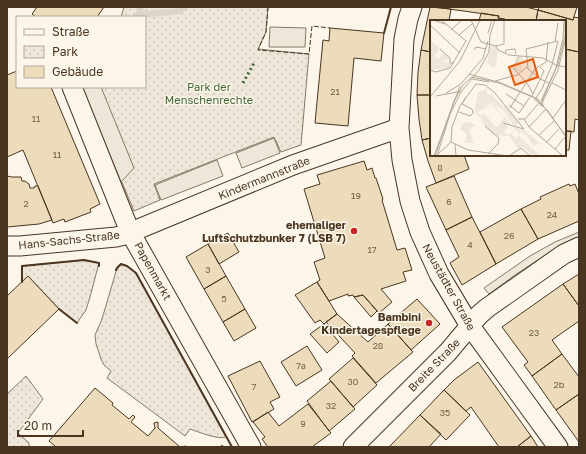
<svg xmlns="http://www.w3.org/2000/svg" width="586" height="454" viewBox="0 0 586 454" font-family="'Golos Text',sans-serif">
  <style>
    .park { fill: url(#park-dots); stroke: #887966 }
    .pitch { fill: #ede6d9; stroke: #887966 }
    .parking { fill: #ede7d9; stroke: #887966 }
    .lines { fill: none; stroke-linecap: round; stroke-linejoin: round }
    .stream { stroke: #dcd4c6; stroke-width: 6 }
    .building { fill: #ecdcbc; stroke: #4a3520 }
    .minor-casing { stroke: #4a3520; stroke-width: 21 }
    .minor { stroke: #fbf6e9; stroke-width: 19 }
    .hedge { stroke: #436837; stroke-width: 3; stroke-dasharray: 2 3; stroke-linecap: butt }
    .fence { stroke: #4a3520; stroke-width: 1; stroke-dasharray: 5 2; stroke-linecap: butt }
    .wall { stroke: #4a3520; stroke-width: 2 }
    .poi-dot { fill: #c62828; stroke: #fbf6e9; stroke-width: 1.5 }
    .labels { text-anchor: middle; stroke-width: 3; stroke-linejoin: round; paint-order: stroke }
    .number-label { font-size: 9px; fill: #725f47 }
    .park-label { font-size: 11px; fill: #436837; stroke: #fbf6e9 }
    .street-label { font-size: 11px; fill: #4a3520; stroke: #fbf6e9 }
    .poi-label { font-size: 11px; font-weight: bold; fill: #4a3520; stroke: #fbf6e9; text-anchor: end }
    .inset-river { fill: none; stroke: #dcd4c6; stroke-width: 2 }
    .inset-road { fill: none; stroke: #b4a999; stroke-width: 1 }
    .view { fill: #e8590c; fill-opacity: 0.15; stroke: #e8590c; stroke-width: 2 }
    .inset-edge { fill: none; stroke: #4a3520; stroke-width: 2 }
  </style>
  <defs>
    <pattern id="park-dots" width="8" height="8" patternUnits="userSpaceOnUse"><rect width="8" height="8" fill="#ede6d9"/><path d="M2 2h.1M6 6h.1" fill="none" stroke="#cdc6ba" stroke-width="1.8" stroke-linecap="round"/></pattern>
  </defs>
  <rect width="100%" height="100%" fill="#fbf6e9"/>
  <path class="park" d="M124 7H268L267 20 266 32 258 49 309 54 301 145 281 152 274 137 154 184 160 200 134 211 82 87H145V17H121Z
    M84 260 99 263 90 297 86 310 77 323 59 309 28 276 22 282V266Z
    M121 264C131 267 136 273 141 282L226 437C218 440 199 432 190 429L185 436 107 378 111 371 104 365 101 359 96 344 95 335 102 319 117 268Z
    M26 376 43 399 18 433 29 443V447H7V394Z"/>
  <path class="pitch" d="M270 27 306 28 305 47H269Z"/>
  <path class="parking" d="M82 87H101L134 168 121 182Z
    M274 138 280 153 242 168 236 153Z
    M217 160 223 176 161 200 155 185Z
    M579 232V239L544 256 515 275 489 294 484 288 530 256 555 242Z"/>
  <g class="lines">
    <path class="stream" d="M138 15 181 11 185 7
      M137 17 141 7"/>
  </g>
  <path class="building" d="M37 7H104L97 17H36L32 14Z
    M430 7 451 9 449 21H431V52L421 50Z
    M435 7H526L538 10 536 21H514L498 18 499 16Z
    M539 7H577L573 20 538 10Z
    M538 10 573 20 574 17 579 18V52L565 49V21H536Z
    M481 13 499 16 498 18 514 21H479Z
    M330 28 384 33 381 61 354 58 348 126 315 123 323 40 329 41Z
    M565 49 579 52V120L575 119 574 132 565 131Z
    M421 50 431 52V95H417L418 72Z
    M17 71V87H51L100 204 90 209 91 212 65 222 64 219 53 223 23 150 7 157V75Z
    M417 95H431V138L422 140 419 119Z
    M565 131H571L569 150H565Z
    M431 138V155H464L469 169 436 183 428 161 422 140Z
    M364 161 367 170 372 168 375 178H376L383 199 382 200 397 250 405 248 412 270 403 272 406 281 381 289 392 302 379 313 363 295 354 297 353 295 348 296V294L329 301 317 282 320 280 314 262 325 258 304 189 320 184 317 175Z
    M7 176 12 177H21L22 181H25L29 184 30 188H34L35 186H38L52 220 39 224 7 227Z
    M454 176 472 217 446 230 426 187Z
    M569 184 570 186 575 184 579 194V221L538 239 521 209 541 199 540 197Z
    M521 209 538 239 496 264 480 232Z
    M472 217 496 264 462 285 450 263 459 257 446 230Z
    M228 233 239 252 219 264 208 244Z
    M208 244 226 276 204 289 186 257Z
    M579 274V306L563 284Z
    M28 276 59 309 7 359V296Z
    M226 276 245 309 223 322 204 289Z
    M317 282 337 314 324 324 320 320 315 323 295 295Z
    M563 284 579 306V321L552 340 562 354 532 376 524 365 528 362 502 327Z
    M363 295 377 311 371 317 354 297Z
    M417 299 440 324 411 350 388 324Z
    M245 309 256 328 234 341 223 322Z
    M337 314 368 342 388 324 413 352 376 383 352 356 355 353 326 322Z
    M324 324 339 342 327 353 310 334Z
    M307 346 322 370 296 386 281 362Z
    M562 354 579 377V394L556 410 532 376Z
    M353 358 377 385 353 407 329 379Z
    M260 361 280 397 270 402 274 409 252 422 228 376Z
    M478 362 531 436 517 447H499L471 407 466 411 444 390 454 380Z
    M331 381 355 409 329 431 307 401Z
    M95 388 113 403 112 405 129 419 133 415 135 417 131 422 148 436 155 428 154 423 158 422V428L180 447 186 446V447H56L49 441Z
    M444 390 470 415 446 440 420 415Z
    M579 394V442L556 410Z
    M308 404 331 433 312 447H268L262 439 265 437 253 422 268 412 279 426Z
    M420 415 441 434 429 447H389Z
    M531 436 538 447H517Z"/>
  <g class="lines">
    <defs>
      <path id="minor" d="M412 7 408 19 404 39 399 128 402 160 410 201 420 232 439 274 470 326 558 447
        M72 87 130 232 251 447
        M7 246H20L116 237 124 235 293 165 399 128
        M353 447 448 352 479 315 487 308 564 254 579 247"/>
    </defs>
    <use href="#minor" class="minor-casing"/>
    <use href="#minor" class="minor"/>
    <path class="hedge" d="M243 83 254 63"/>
    <path class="fence" d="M268 7 267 20 266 32 258 50 309 54 312 26 330 28"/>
    <path class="wall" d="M384 33 391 7
      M116 270 117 268 121 264 127 266 136 273 232 447
      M22 282V266L84 260 99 263V266
      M59 309 77 323
      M222 446 223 447"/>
  </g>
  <g class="poi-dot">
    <circle cx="354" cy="231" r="4"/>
    <circle cx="429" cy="323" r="4"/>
  </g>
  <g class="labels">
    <g class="number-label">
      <text x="335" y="95">21</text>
      <text x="36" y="122">11</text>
      <text x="57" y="158">11</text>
      <text x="440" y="171">8</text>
      <text x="356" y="199">19</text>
      <text x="449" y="205">6</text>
      <text x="26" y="207">2</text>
      <text x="552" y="218">24</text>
      <text x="509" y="239">26</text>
      <text x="470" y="248">4</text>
      <text x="372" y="253">17</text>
      <text x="208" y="273">3</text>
      <text x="224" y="302">5</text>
      <text x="534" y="336">23</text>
      <text x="378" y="349">28</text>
      <text x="301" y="369">7a</text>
      <text x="353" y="385">30</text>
      <text x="559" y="388">2b</text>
      <text x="254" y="390">7</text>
      <text x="331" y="409">32</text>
      <text x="445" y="416">35</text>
      <text x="303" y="427">9</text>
    </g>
    <g class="park-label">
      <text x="209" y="91">Park der<tspan x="209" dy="13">Menschenrechte</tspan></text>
    </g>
    <g class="street-label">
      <text transform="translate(264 178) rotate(-22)" y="4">Kindermannstraße</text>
      <text transform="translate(69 240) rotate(-6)" y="4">Hans-Sachs-Straße</text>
      <text transform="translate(153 271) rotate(61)" y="4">Papenmarkt</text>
      <text transform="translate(449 287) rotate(61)" y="4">Neustädter Straße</text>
      <text transform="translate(434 365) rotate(-46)" y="4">Breite Straße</text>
    </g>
    <g class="poi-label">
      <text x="346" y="229">ehemaliger<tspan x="346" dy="13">Luftschutzbunker 7 (LSB 7)</tspan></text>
      <text x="421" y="321">Bambini<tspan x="421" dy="13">Kindertagespflege</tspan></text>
    </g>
  </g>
  <g transform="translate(430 20)">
    <rect width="136" height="136" fill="#fbf6e9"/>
    <path d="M57 69V74L62 75 73 87 76 85 89 102 84 106 74 91 59 81 50 79 44 92 48 72ZM50 100 59 105 64 111 76 109 73 112 79 115 83 111 79 107 86 113 83 112 81 114 87 119 88 115 110 136 101 134 93 127 88 128 79 116 63 115ZM40 102 45 105 39 110 44 123 33 122 36 120V113L30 109 33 103ZM83 107 94 110 113 126 107 123 104 127 98 118 91 111 89 114Z" fill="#ede6d9"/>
    <path d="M0 20 10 29 4 36 9 39 13 33 20 38 13 42 22 43 19 48 0 50ZM61 26H65L68 31 65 49 57 43ZM88 36H91L94 41 90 43 93 48 88 53 82 48ZM50 79 59 81 65 86 82 106 75 104 78 106 76 109 64 111 44 92ZM60 83 72 96H75L67 108 54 93 52 96 47 92 56 88Z" fill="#ede6d9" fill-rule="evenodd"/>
    <path class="inset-river" d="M84 47 89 36"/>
    <path class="inset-road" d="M3 0 15 4M41 0 51 22 66 26 74 24V0M68 0H81M0 5 30 33M21 10 32 0M58 13 62 0M29 15 42 4M125 21 128 3M66 26 68 30 79 35 113 38 126 45 136 47M10 29 20 38V43H24M44 30 46 27 56 29M75 33 76 30 85 29 86 34M83 48 97 63 103 74M0 50 6 52 20 48 36 21 11 0M39 54 71 63 108 79 136 116M42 59 59 62M65 61 87 55 97 47M122 63 136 70M46 64 55 65 64 72 94 109 73 103M91 71 105 49 116 42 118 22M16 73 31 64 53 38 58 21M76 74 94 86M6 76 32 71 49 50 59 32 60 15 65 0M102 76 114 51 110 47M0 77 30 41 50 0M106 78 113 67 115 61 122 45 128 21 96 29 98 49 109 58 110 59 115 61 119 63M104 79 113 87M111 81 126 48 133 18 134 0M112 83 128 50 136 17M79 85 89 93 100 77M113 87 112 81 128 44 135 16V0M80 88 90 72M29 92 40 96 43 93 42 89 32 84 36 77M123 98 136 80M88 99H95L109 83M94 99 99 107 133 136M55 106 69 118 68 124 58 134M99 107 116 89M109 115 124 101M21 122 38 130 78 136M116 123 129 109M25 124 26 136M125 129 135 117M8 134 21 122 22 107 30 86 46 64M4 136 30 66M5 136 24 81 33 65 42 57 69 63 105 78 118 91 136 117M7 136 20 94 31 72M79 136 91 128 100 136"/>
    <path class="view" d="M103 39 108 57 85 65 79 47Z"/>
    <rect width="136" height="136" class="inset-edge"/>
  </g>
  <rect width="586" height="454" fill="none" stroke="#4a3520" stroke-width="16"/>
  <rect x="16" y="16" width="130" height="72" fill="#fbf6e9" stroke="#b4a999"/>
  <rect x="24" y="29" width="20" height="6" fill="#fbf6e9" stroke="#b4a999"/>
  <text x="52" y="36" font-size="12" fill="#4a3520">Straße</text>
  <rect x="24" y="46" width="20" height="12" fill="url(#park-dots)" stroke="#b4a999"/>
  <text x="52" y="56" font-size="12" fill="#4a3520">Park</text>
  <rect x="24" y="66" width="20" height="12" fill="#ecdcbc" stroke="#b4a999"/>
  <text x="52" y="76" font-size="12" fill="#4a3520">Gebäude</text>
  <path d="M18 430v6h65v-6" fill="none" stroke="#4a3520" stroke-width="2"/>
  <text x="24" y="430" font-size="12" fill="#4a3520" stroke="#fbf6e9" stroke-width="3" paint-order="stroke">20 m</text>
</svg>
